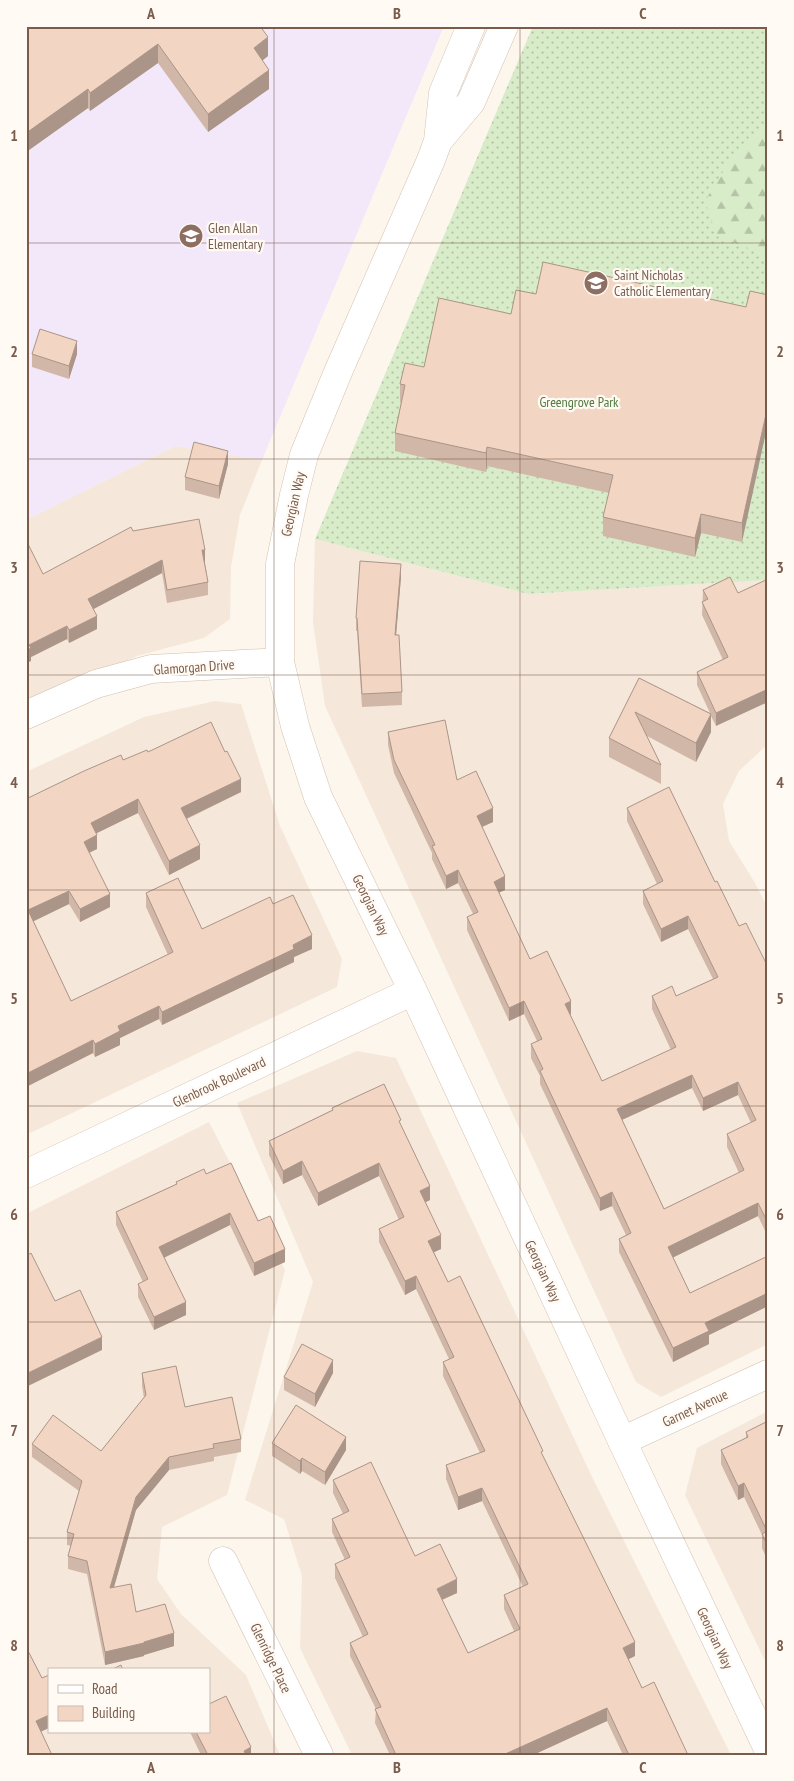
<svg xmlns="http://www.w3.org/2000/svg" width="794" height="1781" viewBox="0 0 794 1781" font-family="'PT Sans Narrow',sans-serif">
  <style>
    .residential { fill: #f5e8da; fill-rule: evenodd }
    .education { fill: #f3e8fa }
    .grass { fill: url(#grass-dots) }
    .forest { fill: url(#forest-firs) }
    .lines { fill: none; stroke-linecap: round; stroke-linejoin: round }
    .street-casing { stroke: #d1beb0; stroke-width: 29 }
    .secondary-casing { stroke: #d6c0b0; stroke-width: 29 }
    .street { stroke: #fff; stroke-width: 28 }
    .secondary { stroke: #fff; stroke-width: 28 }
    .wall { fill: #d1b7a8; fill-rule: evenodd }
    .shaded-wall { fill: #aa9588 }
    .building { fill: #f3d5c3; stroke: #aa9588; fill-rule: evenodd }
    .grid { fill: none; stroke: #7a5c4d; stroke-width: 1; stroke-opacity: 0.55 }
    .labels { text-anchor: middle; stroke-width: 4.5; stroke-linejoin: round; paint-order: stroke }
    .education-label { font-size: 14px; fill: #785e54; stroke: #fffaf3; text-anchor: start }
    .park-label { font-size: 14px; fill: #537a41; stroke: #fffaf3 }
    .street-label { font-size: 14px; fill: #7a5c4d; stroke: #fffaf3 }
    .neatline { fill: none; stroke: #7a5c4d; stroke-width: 2 }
    .grid-label { font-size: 16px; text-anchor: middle; font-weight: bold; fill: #7a5c4d }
  </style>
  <defs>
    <pattern id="grass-dots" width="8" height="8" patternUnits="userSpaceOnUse" patternTransform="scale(1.25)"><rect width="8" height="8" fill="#d8ecc9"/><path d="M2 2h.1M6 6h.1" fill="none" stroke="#b4c2a5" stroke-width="1.8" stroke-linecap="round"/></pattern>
    <pattern id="forest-firs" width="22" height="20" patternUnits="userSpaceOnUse" patternTransform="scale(1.25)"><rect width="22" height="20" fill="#d8ecc9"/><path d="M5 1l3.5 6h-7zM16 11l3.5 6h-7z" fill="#b4c2a5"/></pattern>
  </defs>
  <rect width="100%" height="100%" fill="#fdf6ec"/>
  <path class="residential" d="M175 446 262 460 240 515 231 567 230 619 204 638 137 656 26 708V520Z
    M315 539 528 594 768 580V744L739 771 723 804 729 841 755 883 768 909V1344L661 1397 636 1382 325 706 313 622Z
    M215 701 241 704 280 826 342 959 337 987 26 1135V772L144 717Z
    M357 1051 396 1058 593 1479 731 1755H352L300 1648 302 1576 284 1519 245 1500 313 1282 237 1103Z
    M209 1122 285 1270 227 1495 162 1527 157 1579 181 1614 246 1675 280 1755H26V1214ZM49 1670H209V1732H49Z
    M768 1411V1667L685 1495 697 1448Z"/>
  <path class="education" d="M26 26H444L262 460 175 446 26 520Z"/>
  <path class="grass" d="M533 26H768V580L528 594 315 539Z"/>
  <path class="forest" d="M768 120V256L716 235 705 201 734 154Z"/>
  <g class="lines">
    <defs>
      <path id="street" d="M26 715 96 684 151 669 280 662
        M622 1441 768 1374
        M223 1561 319 1755"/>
      <path id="secondary" d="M471 26 443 93 438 141 431 160 338 372 304 455 294 495 280 564V662L295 726 318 797 413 991 622 1441 768 1749
        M438 141 471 102 504 26
        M26 1174 413 991"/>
    </defs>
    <use href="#street" class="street-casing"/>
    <use href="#secondary" class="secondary-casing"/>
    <use href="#street" class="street"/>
    <use href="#secondary" class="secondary"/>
  </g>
  <path class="wall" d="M26 26 268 56 262 61 269 89 208 132 158 63 90 111 88 108 29 150 26 146Z
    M536 294 746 307 742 542 701 533 695 557 603 536V517L609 493 487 466 486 472 395 451V433L401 403 400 402V384L424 367 511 314Z
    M32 354H77L69 379 32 367Z
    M228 464 219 499 185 490V477Z
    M133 531 205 563 208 582V595L167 603 162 573 93 609 97 629 69 643 67 639 31 657V661L26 663 43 574Z
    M401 577 396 635 402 692V705L362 707 357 631H356V618Z
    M768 579 716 726 711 716V732L696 762 647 736 661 765V784L609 757V738L639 678 710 713 697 685V672L723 660 702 615 703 590 738 593Z
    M388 732 457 780 493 822 482 827 505 890 499 892 530 959 571 1014 570 1015 602 1081 671 1050 652 1009V996H676L713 979 688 929 661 942 643 904V891L657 884 627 821V808L715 882 739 926 768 967V1237L758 1216 673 1257 690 1293 768 1256V1306L709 1335V1344L673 1362 619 1252V1239L626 1235 612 1206 600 1211 540 1084V1076L531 1058V1044L537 1041 524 1014 509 1021 467 930V917L473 914 458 883 446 889 432 859V853L394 773 388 745ZM692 1088 703 1111 738 1095 751 1123 727 1134V1147L739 1173 664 1209 622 1120Z
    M148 752 241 792 187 819 200 859 169 875 138 813 96 833 97 849 89 853 110 907 80 922 69 904 33 921 71 1001 168 955 146 907V893L202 929 273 904 312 949 294 957V962L162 1025 159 1019 120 1038V1045L95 1057 93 1053 28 1086V1090L26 799 123 760Z
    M332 1108 401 1126 430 1200 425 1202 441 1249 434 1252 448 1282 543 1457 635 1656 628 1659 642 1688 688 1755H623L607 1721 533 1755H390L375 1723 376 1709 350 1656V1643L363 1637 335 1578V1564L345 1560 332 1532V1519L343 1514 333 1493V1480L415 1556 457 1593 442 1600 468 1653 514 1631 504 1609V1595L523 1587 482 1501 458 1510 446 1479V1465L480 1453 443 1376V1362L449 1359 416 1289 405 1295 379 1242V1229L399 1220 379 1176 318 1206 302 1175 283 1184 269 1155V1141L332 1110Z
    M206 1174 258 1221 285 1262 254 1276 230 1225 164 1258 186 1315 154 1330 138 1297V1284L143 1282 116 1225V1212L176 1184V1182Z
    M142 1373 185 1407 241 1439V1452L214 1457V1461L169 1470 136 1510 114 1587 136 1612 174 1646 144 1655V1656L105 1665 87 1574 68 1569V1556L71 1546 67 1545V1532L79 1491 32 1457V1444L101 1451 144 1398 142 1386Z
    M333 1373 315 1407 284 1390V1377Z
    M768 1421V1562L762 1548V1535L744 1497 738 1500 721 1464V1450L746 1438V1432Z
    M272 1443 346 1450 325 1485 302 1471 300 1474 272 1456Z
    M190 1732H209L251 1755H201Z"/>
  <path class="shaded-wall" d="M268 37V56L254 67V48Z
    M158 44V63L90 111V93Z
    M269 70V89L208 132V114Z
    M88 89V108L29 150V131Z
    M77 341V354L69 379V366Z
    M768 405V423L742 542V523Z
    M487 447V466L486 472V453Z
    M228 451V464L219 499V486Z
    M701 514V533L695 557V538Z
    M202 550H205V563H202Z
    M162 560V573L88 612V599Z
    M401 564V577L395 648V635Z
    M97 616V629L69 643V630Z
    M67 626V639L31 657V661L26 663V651L29 645Z
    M768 689V702L716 726V713Z
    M711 714V732L696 762V743Z
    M241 779V792L181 821V808Z
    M138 799V813L91 836V823Z
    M493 808V822L477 829V816Z
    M97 835V849L84 855V842Z
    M200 845V859L169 875V861Z
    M458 870V883L446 889V876Z
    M505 876V890L494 895V882Z
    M69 891V904L28 924V910Z
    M110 894V907L80 922V909Z
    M688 916V929L661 942V929Z
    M312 935V949L294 957V962L162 1025V1012Z
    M524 1001V1014L509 1021V1008Z
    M571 1001V1014L565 1017V1004Z
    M159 1006V1019L120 1038V1045L95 1057V1044L118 1026Z
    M93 1040V1053L28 1086V1090L26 1091V1074Z
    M692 1075V1088L617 1122V1109Z
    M738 1082V1095L703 1111V1098Z
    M302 1161V1175L283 1184V1171Z
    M379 1163V1176L318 1206V1193Z
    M430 1186V1200L420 1205V1191Z
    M612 1192V1206L600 1211V1198Z
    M758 1203V1216L668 1260V1247Z
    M230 1213V1225L159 1260V1247Z
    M441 1235V1249L428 1255V1241Z
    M285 1249V1262L254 1276V1263Z
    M416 1276V1289L405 1295V1281Z
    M768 1293V1306L709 1335V1344L673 1362V1348L705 1323Z
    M186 1302V1315L154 1330V1317Z
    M102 1337V1350L26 1387V1374Z
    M333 1360V1373L315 1407V1394Z
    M346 1437V1450L325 1485V1472Z
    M169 1457V1470L136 1510 110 1601V1588L136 1497Z
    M302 1458V1471L300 1474V1461Z
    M744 1483V1497L738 1500V1486Z
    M482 1488V1501L458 1510V1497Z
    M457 1579V1593L437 1602V1589Z
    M174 1633V1646L144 1655V1656L105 1665V1652L144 1642Z
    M635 1642V1656L623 1662V1648Z
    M607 1708V1721L533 1755H503Z
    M49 1715V1728L36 1734V1721Z
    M251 1747V1755H244V1751Z"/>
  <path class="building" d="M26 26H260L268 37 254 48 269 70 208 114 158 44 90 93 88 89 29 131 26 128Z
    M543 262 746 307 750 291 768 295V405L742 523 701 514 695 538 603 517 613 475 487 447 486 453 395 433 405 385 400 384 405 363 424 367 439 298 511 314 516 290 536 294Z
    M40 329 77 341 69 366 32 354Z
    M194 442 228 451 219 486 185 477Z
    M199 519 205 550H202L208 582 167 590 162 560 88 599 97 616 69 630 67 626 29 645 31 648 26 651V540L43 574 131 527 133 531Z
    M360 561 401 564 395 635H399L402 692 362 694 357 618H356Z
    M730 577 738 593 768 579V689L716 713 697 672 728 657 702 602 708 599 703 590Z
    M639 678 711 714 696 743 635 712 661 765 609 738Z
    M445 720 457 780 476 771 493 808 477 816 505 876 494 882 530 959 547 951 571 1001 565 1004 602 1081 676 1047 652 996 672 986 676 996 718 977 688 916 661 929 643 891 663 881 627 808 669 787 715 882 717 881 739 926 746 923 768 967V1223L758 1203 668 1247 690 1293 768 1256V1293L705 1323 709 1331 673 1348 619 1239 631 1233 612 1192 600 1198 540 1071 543 1069 531 1044 542 1039 524 1001 509 1008 467 917 478 912 458 870 446 876 432 846 435 845 394 760 388 732ZM692 1075 703 1098 738 1082 756 1120 727 1134 744 1170 664 1209 617 1109Z
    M211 722 225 752 227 751 241 779 181 808 200 845 169 861 138 799 91 823 97 835 84 842 110 894 80 909 69 891 28 910 71 1001 173 952 146 893 178 878 202 929 270 897 273 904 293 895 312 935 293 945 294 949 162 1012 159 1006 118 1026 120 1031 95 1044 93 1040 26 1074 28 1077H26V799L84 771 121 755 123 760 147 750 148 752Z
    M384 1084 401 1120 399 1121 430 1186 420 1191 441 1235 428 1241 448 1282 460 1276 543 1451 541 1452 635 1642 623 1648 642 1688 654 1682 688 1755H629L607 1708 503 1755H396L375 1709 381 1707 350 1643 368 1634 335 1564 350 1557 332 1519 349 1511 333 1480 371 1462 415 1556 440 1544 457 1579 437 1589 468 1653 520 1629 504 1595 528 1584 482 1488 458 1497 446 1465 485 1451 443 1362 454 1357 416 1276 405 1281 379 1229 404 1217 379 1163 318 1193 302 1161 283 1171 269 1141 333 1110 332 1108Z
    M231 1163 258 1221 270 1216 285 1249 254 1263 230 1213 159 1247 186 1302 154 1317 138 1284 148 1279 116 1212 177 1184 176 1182 204 1169 206 1174Z
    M31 1253 55 1301 80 1290 102 1337 26 1374V1256Z
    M302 1344 333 1360 315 1394 284 1377Z
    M176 1366 185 1407 232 1397 241 1439 213 1444 214 1448 169 1457 136 1497 110 1588 131 1584 136 1612 165 1604 174 1633 144 1642V1643L105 1652 87 1561 68 1556 74 1534 67 1532 82 1481 32 1444 53 1415 101 1451 146 1395 142 1373Z
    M296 1405 346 1437 325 1472 302 1458 300 1461 272 1443Z
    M768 1421V1547L762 1534 767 1531 744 1483 738 1486 721 1450 748 1437 746 1432Z
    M26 1647 42 1678 49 1675V1715L36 1721 52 1755H26Z
    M121 1665 123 1670H111Z
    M226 1696 251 1747 244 1751 246 1755H208L196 1732H209V1704Z"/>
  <path class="grid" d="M274 26V1755M520 26V1755M26 243H768M26 459H768M26 675H768M26 890H768M26 1106H768M26 1322H768M26 1538H768"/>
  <defs>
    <symbol id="school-disc" viewBox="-11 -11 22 22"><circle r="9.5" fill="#8d6e63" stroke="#fffaf3"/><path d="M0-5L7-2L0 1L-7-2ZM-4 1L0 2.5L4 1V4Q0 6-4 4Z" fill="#fff"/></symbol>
  </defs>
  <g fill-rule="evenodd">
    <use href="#school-disc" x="177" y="222" width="28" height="28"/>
    <use href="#school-disc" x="582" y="269" width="28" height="28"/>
  </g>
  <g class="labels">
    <g class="education-label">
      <text x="208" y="233">Glen Allan<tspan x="208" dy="16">Elementary</tspan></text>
      <text x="614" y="280">Saint Nicholas<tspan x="614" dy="16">Catholic Elementary</tspan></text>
    </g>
    <g class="park-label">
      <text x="579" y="407">Greengrove Park</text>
    </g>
    <g class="street-label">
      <text transform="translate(293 504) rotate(-77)" y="5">Georgian Way</text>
      <text transform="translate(194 667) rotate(-4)" y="5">Glamorgan Drive</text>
      <text transform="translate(371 905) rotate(64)" y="5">Georgian Way</text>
      <text transform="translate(219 1082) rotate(-25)" y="5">Glenbrook Boulevard</text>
      <text transform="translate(543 1271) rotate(65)" y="5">Georgian Way</text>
      <text transform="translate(695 1408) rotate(-25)" y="5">Garnet Avenue</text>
      <text transform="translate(715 1638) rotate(65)" y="5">Georgian Way</text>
      <text transform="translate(271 1658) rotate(64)" y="5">Glenridge Place</text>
    </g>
  </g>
  <rect width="794" height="1781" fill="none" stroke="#fffaf3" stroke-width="55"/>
  <rect x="48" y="1668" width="162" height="65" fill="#fffaf3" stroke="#cabbb1"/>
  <rect x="58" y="1685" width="25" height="8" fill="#ffffff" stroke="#cabbb1"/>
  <text x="92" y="1694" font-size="15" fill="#7a5c4d">Road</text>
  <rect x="58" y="1706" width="25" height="15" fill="#f3d5c3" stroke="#cabbb1"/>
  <text x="92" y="1718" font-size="15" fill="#7a5c4d">Building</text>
  <rect x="28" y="28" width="738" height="1726" class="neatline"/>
  <g class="grid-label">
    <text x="151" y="19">A</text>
    <text x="397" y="19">B</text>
    <text x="643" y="19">C</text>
    <text x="14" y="141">1</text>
    <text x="780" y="141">1</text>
    <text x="14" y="357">2</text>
    <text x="780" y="357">2</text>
    <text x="14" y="573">3</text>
    <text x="780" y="573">3</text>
    <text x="14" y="788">4</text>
    <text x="780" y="788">4</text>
    <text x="14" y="1004">5</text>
    <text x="780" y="1004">5</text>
    <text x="14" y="1220">6</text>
    <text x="780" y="1220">6</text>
    <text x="14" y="1436">7</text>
    <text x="780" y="1436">7</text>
    <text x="14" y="1651">8</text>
    <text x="780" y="1651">8</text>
    <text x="151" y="1773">A</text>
    <text x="397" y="1773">B</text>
    <text x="643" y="1773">C</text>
  </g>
</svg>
